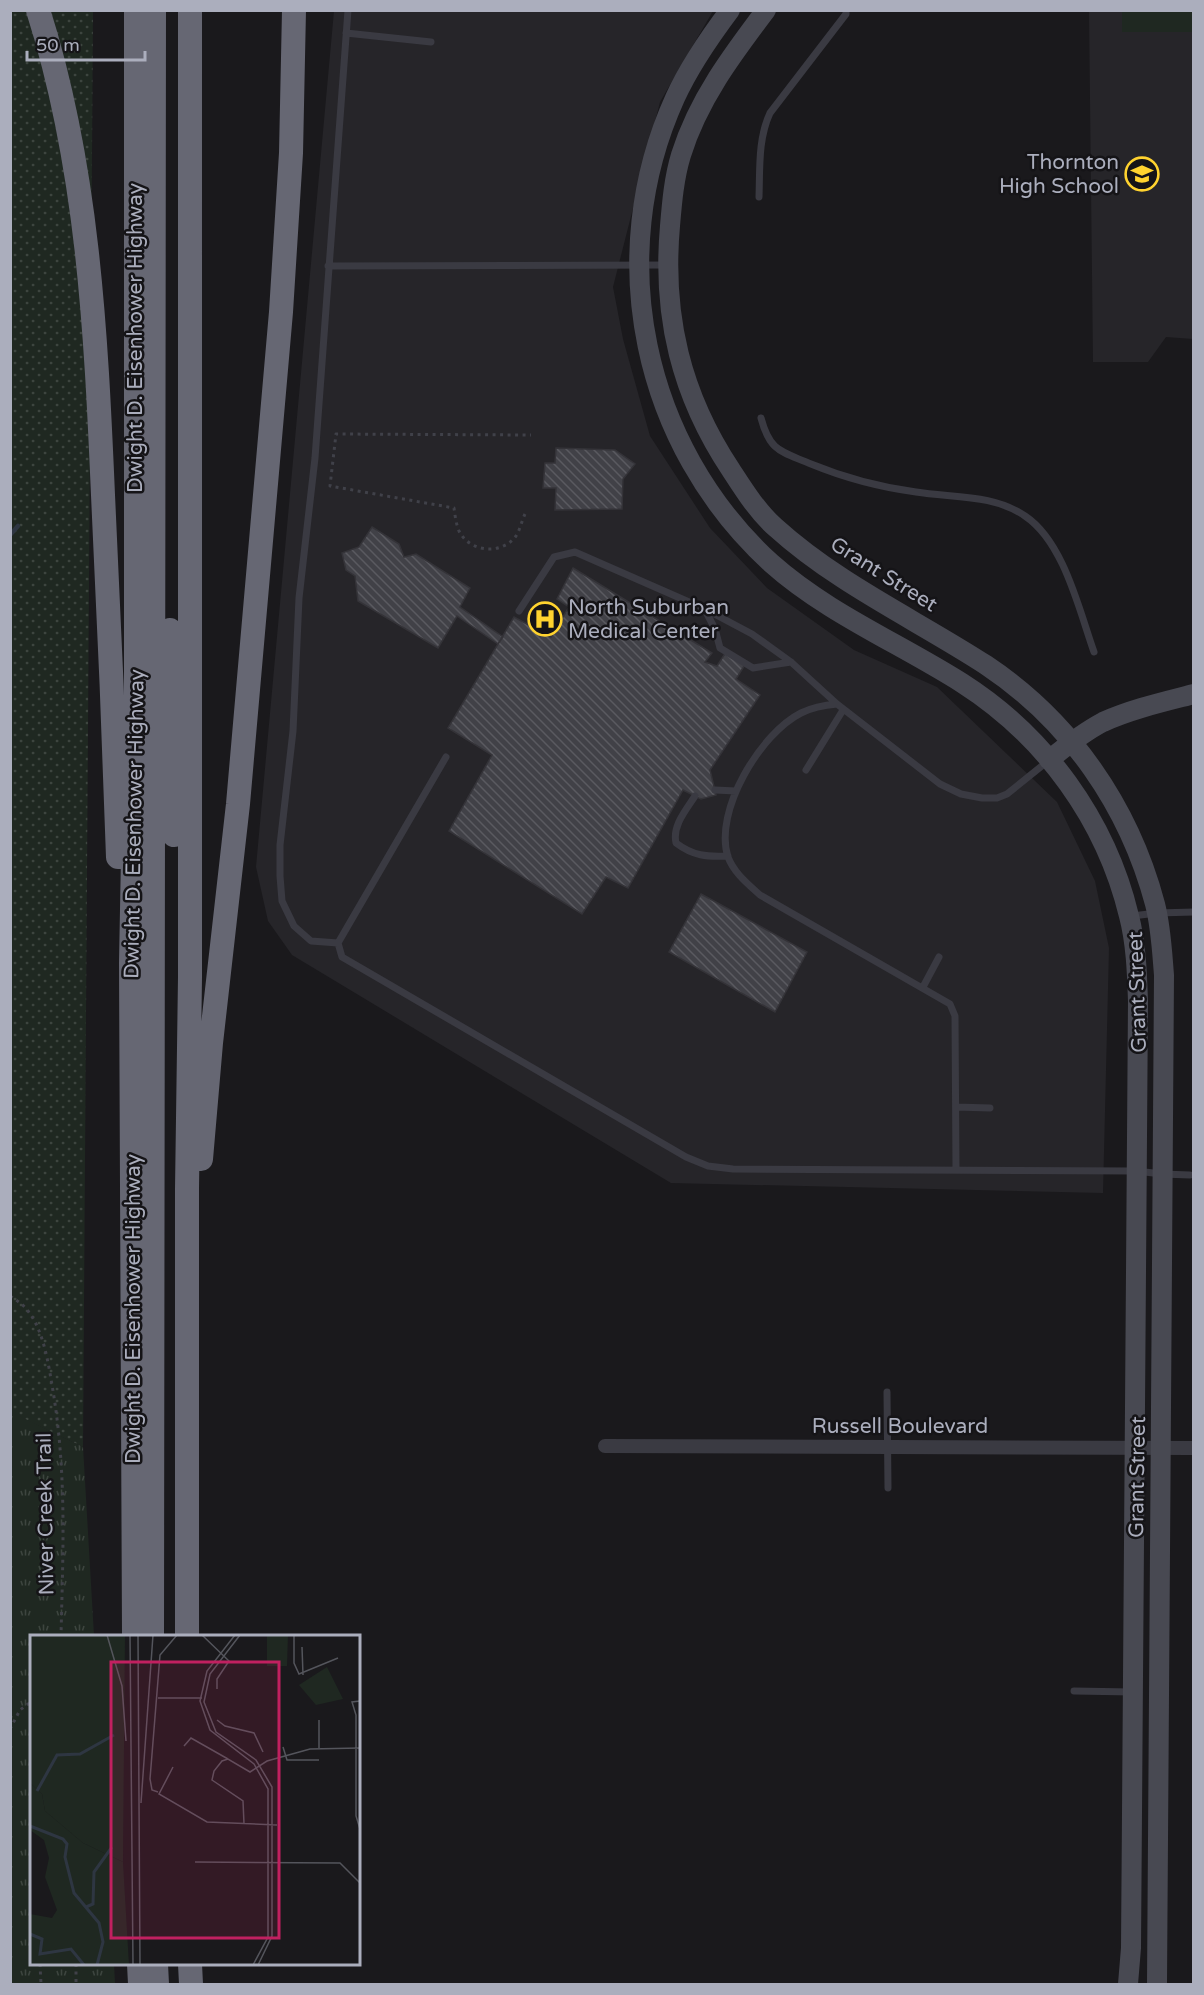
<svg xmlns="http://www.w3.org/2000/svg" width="1204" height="1995" viewBox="0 0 1204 1995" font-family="'Varela Round',sans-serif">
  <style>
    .built { fill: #262529 }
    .grass { fill: url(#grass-dots) }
    .park { fill: url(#park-tufts) }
    .pitch { fill: #1f2821 }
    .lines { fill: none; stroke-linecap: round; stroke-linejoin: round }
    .stream { stroke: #2e3642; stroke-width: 4.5 }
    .building { fill: url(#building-back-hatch); stroke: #343338; stroke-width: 1.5 }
    .path { stroke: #404149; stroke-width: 3; stroke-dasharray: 3 4.5; stroke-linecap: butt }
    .lane { stroke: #3a3a42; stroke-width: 7 }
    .street { stroke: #3a3a42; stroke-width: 14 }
    .secondary { stroke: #484952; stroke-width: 20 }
    .highway { stroke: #666773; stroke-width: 24 }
    .labels { text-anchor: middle; stroke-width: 5; stroke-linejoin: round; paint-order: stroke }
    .poi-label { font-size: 21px; fill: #abaebd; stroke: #151417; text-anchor: end }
    .street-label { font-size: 21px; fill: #abaebd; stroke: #151417 }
    .inset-river { fill: none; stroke: #2e3642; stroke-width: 3 }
    .inset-road { fill: none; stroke: #54555c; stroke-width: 1.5 }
    .view { fill: #c12060; fill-opacity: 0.15; stroke: #c12060; stroke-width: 3 }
    .inset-edge { fill: none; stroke: #abaebd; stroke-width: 3 }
  </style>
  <defs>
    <pattern id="grass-dots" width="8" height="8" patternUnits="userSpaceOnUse" patternTransform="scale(1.5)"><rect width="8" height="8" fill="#1f2821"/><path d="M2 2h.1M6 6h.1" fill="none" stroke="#3d453f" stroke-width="1.8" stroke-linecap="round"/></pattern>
    <pattern id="park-tufts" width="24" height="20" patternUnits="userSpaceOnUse" patternTransform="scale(1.5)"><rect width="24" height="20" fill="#1f2821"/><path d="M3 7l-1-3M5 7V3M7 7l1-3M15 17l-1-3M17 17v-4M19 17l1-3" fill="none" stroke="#3d453f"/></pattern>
    <pattern id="building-back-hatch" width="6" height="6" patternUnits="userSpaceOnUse" patternTransform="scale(1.5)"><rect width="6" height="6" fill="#414147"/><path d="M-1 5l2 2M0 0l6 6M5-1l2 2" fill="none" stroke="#5a5a60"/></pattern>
  </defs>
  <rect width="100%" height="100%" fill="#1a191c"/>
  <path class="built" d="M334 11H713L660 102 613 287 623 339 650 436 710 528 767 588 854 650 937 687 1057 802 1095 881 1109 948 1103 1193 671 1183 292 955 268 921 256 867Z
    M1089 11H1193V339L1166 337 1148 362H1093Z"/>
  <path class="grass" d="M10 11H93L83 1447 10 1412Z"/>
  <path class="park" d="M11 1412 83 1447 94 1636H32V1964H114L115 1984H11Z"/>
  <path class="pitch" d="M1122 11H1193V32H1122Z"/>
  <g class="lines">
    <path class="stream" d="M10 535 18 526"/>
  </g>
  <path class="building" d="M556 448 615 450 635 464 623 479 622 509 555 510 556 488H543L545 463H555Z
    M372 527 399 544 404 557 416 554 470 588 460 607 503 637 498 644 457 616 438 648 358 601 355 576 346 570 342 553 359 547Z
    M573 568 712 653 705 662 717 666 726 652 746 663 736 679 760 695 710 770 716 795 701 799 683 790 628 888 606 877 582 914 449 831 492 755 448 728 514 617 551 637 569 607 557 599Z
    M701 894 807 952 775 1012 669 952Z"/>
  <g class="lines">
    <path class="path" d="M525 514C522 520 520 530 516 536 502 555 470 553 459 531 456 524 455 515 454 508L330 486 336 434 531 435
      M10 1296C17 1301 23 1304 28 1311 43 1330 48 1361 52 1385 67 1471 63 1549 61 1636
      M10 1729 20 1710 32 1701
      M32 1851V1859
      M40 1964 41 1984
      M76 1964V1984"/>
    <path class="lane" d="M346 33 431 42
      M759 197C760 168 758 139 770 113L846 14V10
      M328 266 667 265
      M761 418C770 452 781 451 811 464 845 478 879 487 916 492 953 498 993 494 1025 516 1064 542 1079 610 1094 652
      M705 610 715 629 720 648 753 668 791 662
      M519 611 554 557 575 552 705 609 752 634 791 662 837 704
      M446 757 338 943 342 957 686 1157 708 1166 733 1169 1136 1171 1162 1174 1190 1175
      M806 770 843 710
      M715 790 736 791
      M695 796C686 810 672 826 676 843 693 856 707 857 728 856
      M1132 916 1157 913 1194 912
      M338 943 311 941 294 926 282 901 280 876V845L293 731 299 598 315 458 348 10
      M923 987 939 957
      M956 1107 990 1108
      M956 1170 955 1016 950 1004 760 895C748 884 734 873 728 857 713 811 761 733 801 713 813 707 824 705 837 704L940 784 961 794 982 798H997L1007 794 1048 761
      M887 1392 888 1488
      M1074 1691 1132 1692"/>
    <path class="street" d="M605 1446 1194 1448"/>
    <path class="secondary" d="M730 10C709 38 689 67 675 98 603 257 642 445 771 563 827 613 899 643 962 683 1045 736 1106 820 1129 916 1136 943 1137 972 1138 1001L1131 1948 1128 1984
      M766 10C732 55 698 100 681 155 674 178 672 202 670 226 662 316 681 395 731 470 744 490 757 511 775 527 838 584 915 619 986 665 1070 721 1129 806 1155 904 1161 927 1162 951 1164 975L1157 1984
      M1049 760C1066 746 1084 732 1103 722 1132 709 1163 702 1194 694"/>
    <path class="highway" d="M38 10C88 167 96 332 103 495 109 616 114 736 118 857
      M170 630 174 835
      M201 1159 211 1043 238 804 281 312 291 153 294 10
      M134 1636 131 963 136 695V10
      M152 1636 154 10
      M187 1636V1189L190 977V10
      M139 1964 140 1984
      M156 1964 157 1984
      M190 1964 191 1984"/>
  </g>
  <defs>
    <symbol id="school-ring" viewBox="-11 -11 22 22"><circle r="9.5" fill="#151417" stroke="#ffd32f" stroke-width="1.5"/><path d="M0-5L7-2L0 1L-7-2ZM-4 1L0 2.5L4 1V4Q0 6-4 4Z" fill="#ffd32f"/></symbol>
    <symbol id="hospital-ring" viewBox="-11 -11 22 22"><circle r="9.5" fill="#151417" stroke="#ffd32f" stroke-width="1.5"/><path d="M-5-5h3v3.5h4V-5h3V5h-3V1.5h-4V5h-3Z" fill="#ffd32f"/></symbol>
  </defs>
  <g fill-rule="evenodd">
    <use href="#school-ring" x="1123" y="155" width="38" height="38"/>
    <use href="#hospital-ring" x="526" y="600" width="38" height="38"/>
  </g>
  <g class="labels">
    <g class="poi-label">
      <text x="1119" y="169">Thornton<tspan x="1119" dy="24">High School</tspan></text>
      <text x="568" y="614" text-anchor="start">North Suburban<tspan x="568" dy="24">Medical Center</tspan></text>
    </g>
    <g class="street-label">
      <text transform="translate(135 338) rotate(-90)" y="7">Dwight D. Eisenhower Highway</text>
      <text transform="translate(884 574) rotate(32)" y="7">Grant Street</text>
      <text transform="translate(134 824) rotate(-89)" y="7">Dwight D. Eisenhower Highway</text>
      <text transform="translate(1137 992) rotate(-92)" y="7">Grant Street</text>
      <text transform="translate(133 1309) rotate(-90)" y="7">Dwight D. Eisenhower Highway</text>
      <text x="900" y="1433">Russell Boulevard</text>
      <text transform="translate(1137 1477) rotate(-89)" y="7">Grant Street</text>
      <text transform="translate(45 1514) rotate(-91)" y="7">Niver Creek Trail</text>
    </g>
  </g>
  <g transform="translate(30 1635)">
    <rect width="330" height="330" fill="#1a191c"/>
    <path d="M0 0H95L93 227 53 208 15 176 12 159 0 148Z" fill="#1f2821"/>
    <path d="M0 148 12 159 15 176 53 208 93 227 99 330H0V279L22 283 27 275 15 242 19 223 14 205 0 195Z" fill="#1f2821"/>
    <path d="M237 0H258L257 31H237ZM297 32 313 64 286 70 269 50Z" fill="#1f2821"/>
    <path class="inset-river" d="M7 156 27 120 50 119 84 100M0 191 33 204 37 209 35 222 44 258 69 288 73 307 67 330M56 272 63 269 64 237 82 212M0 299 12 304 10 319 41 314 54 330"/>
    <path class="inset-road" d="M77 0 92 51 96 106M100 0 103 330M108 0 110 330M172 0 199 26 187 44V54M205 0 177 36 170 66 180 95 224 129 238 154V302L223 330M210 0 180 39 174 67 186 97 226 125 242 152V301L228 330M264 0V28L269 39 308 23M272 12 273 40M128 63H172M330 66 322 67 326 80V181L330 194M187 85 195 91 224 98 233 117M154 111 161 103 198 124M253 112 257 125H289M289 113V85M143 132 129 159 177 187 247 190M128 157 122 155 120 144 130 20 147 0M111 168 123 0M214 189 213 166 182 145 184 136 192 126 198 124 220 137 237 126 280 114 330 113M165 227 310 228 330 248"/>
    <path class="view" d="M81 27H249V303H81Z"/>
    <rect width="330" height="330" class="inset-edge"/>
  </g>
  <rect width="1204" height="1995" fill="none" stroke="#abaebd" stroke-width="24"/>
  <path d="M27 51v9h118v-9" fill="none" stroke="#abaebd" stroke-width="3"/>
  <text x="36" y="51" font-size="18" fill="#abaebd" stroke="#151417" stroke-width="4.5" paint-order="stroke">50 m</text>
</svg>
